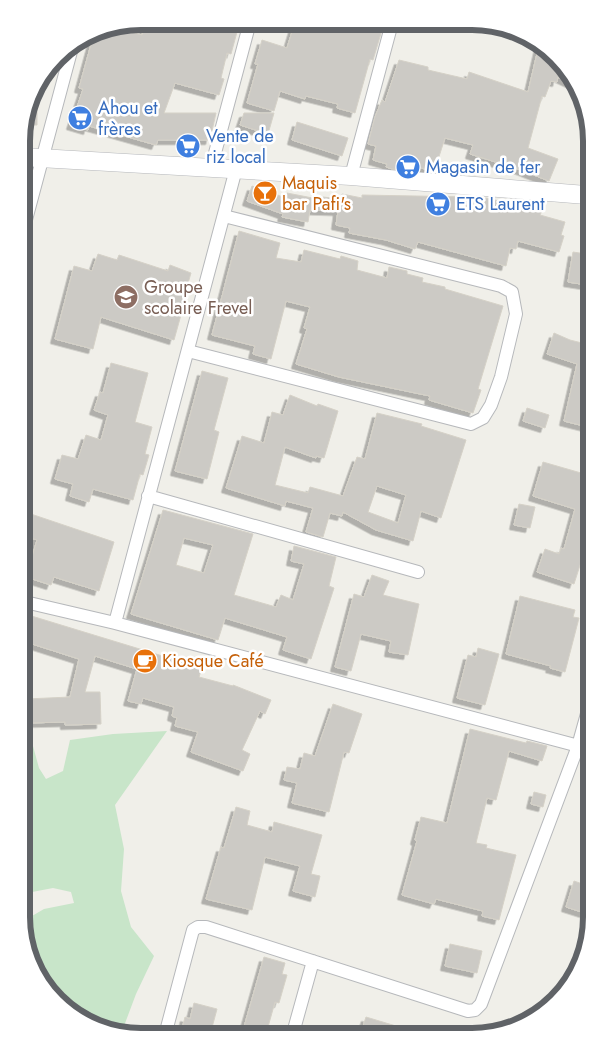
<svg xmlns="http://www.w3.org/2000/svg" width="613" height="1058" viewBox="0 0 613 1058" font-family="Jost,sans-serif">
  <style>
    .green { fill: #c8e5c9 }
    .building { fill: #cccac5; stroke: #d5d1c7; fill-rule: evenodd; filter: url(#shadow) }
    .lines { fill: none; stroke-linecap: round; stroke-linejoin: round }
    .minor-casing { stroke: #b6b8bb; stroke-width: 14 }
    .secondary-casing { stroke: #b5b7bb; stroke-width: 19 }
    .minor { stroke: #fff; stroke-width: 12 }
    .secondary { stroke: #fff; stroke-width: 18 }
    .labels { text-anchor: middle; stroke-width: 5; stroke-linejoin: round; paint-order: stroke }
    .shop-label { font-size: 18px; fill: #366cbe; stroke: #fff; text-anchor: start }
    .food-label { font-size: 18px; fill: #c56008; stroke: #fff; text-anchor: start }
    .education-label { font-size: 18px; fill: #785e54; stroke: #fff; text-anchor: start }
    .rim { fill: none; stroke: #606367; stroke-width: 6 }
  </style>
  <defs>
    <filter id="shadow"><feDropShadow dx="-4.5" dy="4.5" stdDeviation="0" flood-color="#0004"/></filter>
  </defs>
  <rect width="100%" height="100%" fill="#f0efe9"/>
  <path class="green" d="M167 731 115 805 124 849 121 891 131 927 154 956 136 994 121 1034 62 1007 28 956 27 919 44 909 74 903 71 892 53 888 27 893 26 747 33 746 39 768 46 779 63 771 70 740 113 734Z"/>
  <path class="building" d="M146 21 194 22 217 27 219 22H236L234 31 237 32 231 54 227 53 221 78 224 79 219 95 175 83 164 113H216L210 140H158L156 145 89 126 88 130 71 125 83 89 79 88 95 30 113 27 142 35Z
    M295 22 357 23 382 30 373 60 370 59 355 113 337 108 338 104 306 96 305 99 280 91 274 111 247 103 258 64H255L262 40 287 48Z
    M539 45 551 51 573 84 558 77 557 82 551 81 545 97 542 96 528 148 558 159 549 181 521 170 470 154 473 145 445 138 434 172 406 163 404 170 392 169 386 167 387 164 373 160 376 146 368 144 375 117 382 100 385 102 399 60 428 67V70L467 79 469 72 528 92Z
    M34 88H37V125H22Z
    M244 113H274L268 134 240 125Z
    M297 122 348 138 342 156 292 140Z
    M252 186 286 198 287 193 323 200V197L341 199 342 194 362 198V195L470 197 484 199 486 198 499 201 523 202V206L542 211 540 215 565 222 561 235 564 236 559 252 518 241 516 249 510 248 506 266 418 242 415 249 386 240 349 233 350 228 336 225 338 211 310 210 308 222 282 217 283 214 247 201Z
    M239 231 280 243 276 258 301 262 304 250 340 259 341 256 358 261 357 270 387 278 389 267 407 271V274L423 278 422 282 445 287V289L503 306 478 389 481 390 473 413 429 400 430 396 339 377 296 364 307 329 304 328 310 307 286 301 271 359 253 354 255 346 212 335Z
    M573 252 586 254 587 285 568 282Z
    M98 254 117 260 119 255 168 271 170 265 191 273 184 297H186L174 340 101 317 93 349 55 339 74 266 92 271Z
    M554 333 570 340 582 343V341H587L588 427 564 421 577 364 547 354Z
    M111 363 148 373 135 422 152 427 145 454 149 455 143 475 140 474 133 500 93 489 89 502 70 496 73 484 55 479 62 455 78 459 86 435 101 440 108 415 94 410 100 392 103 393Z
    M202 371 228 378 214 430 219 432 207 479 175 471Z
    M290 395 317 406 318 404 338 411 324 458 316 456V458L285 447 275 485 308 493 310 487 343 496 357 457 365 459 377 413 422 424 421 426 466 440 441 518 421 511 413 541 376 530 343 512 342 516 330 513 323 537 306 532 313 508 286 501 285 506 226 488 242 436 264 443 272 412 283 415ZM377 486 406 495 398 523 368 512Z
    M527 408 549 415 545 428 523 421Z
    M543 462 588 475 589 537 574 584 537 572 545 549 559 554 561 548 564 549 575 509 533 496Z
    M519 504 535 507 530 528 514 525Z
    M163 510 253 534 234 595 276 607 281 595 293 600 304 564 291 561 294 546 336 557 329 586 334 588 311 659 283 650 287 637 225 618 218 640 131 614ZM184 538 213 545 204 573 176 565Z
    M25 512 114 542 99 591 54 577 51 585 26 577 37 540 25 536Z
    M372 575 389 581 383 595 419 604 408 655 389 652 391 641 361 634 351 671 335 667 354 594 364 597Z
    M520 596 575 610 573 617 579 618 565 672 550 668 551 666 506 654Z
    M25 614 202 668 199 677 233 686V685L271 700 265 714 260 711 242 750 250 754 243 771 191 752 198 732 175 726 177 718 172 716 174 707 143 698 141 704 128 701 137 669 95 656 85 692H100L101 724 65 725V722L26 723V699L70 697 79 659 26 642Z
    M478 648 499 654 485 705 457 698 468 655 476 657Z
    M333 704 362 714 349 753 344 752 329 812 292 803 297 783 284 780 287 767 300 769 304 753 315 756Z
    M470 729 526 743 527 741 547 746 542 761 509 751 496 800 487 798 476 843 487 845 486 848 516 855 499 920 482 916 483 911 436 899 434 904 402 895 417 841 415 840 421 817 447 823Z
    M534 792 546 795 543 807 531 804Z
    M236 807 250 811 247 825 272 832 274 822 322 835 311 874 320 876 315 897 293 891 300 866 265 857 252 910 206 899 221 847 224 848Z
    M574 881 591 887V910H589L588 914 566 907Z
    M450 944 482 951 477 973 445 966Z
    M264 957 285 963 282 974 287 975 279 1003 275 1002 266 1034H242Z
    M194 1003 217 1009 210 1035H187L181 1033 185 1017 190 1019Z
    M366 1017 406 1029V1032H361Z"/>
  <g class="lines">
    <defs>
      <path id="minor" d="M211 168 250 22
        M351 176 392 23
        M23 231 73 44
        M188 351 471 424 483 418 491 405 501 377 516 314 512 292 501 286 224 216
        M148 496 418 572
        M25 602 115 623 590 749
        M115 623 236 169
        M293 1033 313 961
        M165 1035 193 930 198 927H206L468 1011 475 1010 481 1004 578 746 590 703"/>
      <path id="secondary" d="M22 157 351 176 586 195"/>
    </defs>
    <use href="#minor" class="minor-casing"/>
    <use href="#secondary" class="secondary-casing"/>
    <use href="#minor" class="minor"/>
    <use href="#secondary" class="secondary"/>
  </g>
  <defs>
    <symbol id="supermarket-disc" viewBox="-11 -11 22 22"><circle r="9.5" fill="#3f7fe0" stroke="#fff"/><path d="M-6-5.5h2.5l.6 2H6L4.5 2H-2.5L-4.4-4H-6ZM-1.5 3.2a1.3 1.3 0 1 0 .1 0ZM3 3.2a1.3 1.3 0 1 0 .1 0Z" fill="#fff"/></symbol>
    <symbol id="bar-disc" viewBox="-11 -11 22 22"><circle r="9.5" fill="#e8710a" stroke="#fff"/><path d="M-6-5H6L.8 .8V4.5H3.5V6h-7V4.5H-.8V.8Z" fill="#fff"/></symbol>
    <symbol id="school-disc" viewBox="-11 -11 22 22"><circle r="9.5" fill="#8d6e63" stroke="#fff"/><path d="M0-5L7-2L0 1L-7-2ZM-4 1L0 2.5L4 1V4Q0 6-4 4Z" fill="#fff"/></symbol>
    <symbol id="cafe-disc" viewBox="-11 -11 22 22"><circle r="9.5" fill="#e8710a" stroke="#fff"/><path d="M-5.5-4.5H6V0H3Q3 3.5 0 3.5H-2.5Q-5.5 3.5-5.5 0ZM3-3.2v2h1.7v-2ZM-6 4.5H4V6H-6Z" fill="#fff"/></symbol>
  </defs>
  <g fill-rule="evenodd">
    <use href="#supermarket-disc" x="66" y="104" width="28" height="28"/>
    <use href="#supermarket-disc" x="174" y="132" width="28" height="28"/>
    <use href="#supermarket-disc" x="394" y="153" width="28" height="28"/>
    <use href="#bar-disc" x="251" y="179" width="28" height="28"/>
    <use href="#supermarket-disc" x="424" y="190" width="28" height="28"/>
    <use href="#school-disc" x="112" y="283" width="28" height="28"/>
    <use href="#cafe-disc" x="131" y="647" width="28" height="28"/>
  </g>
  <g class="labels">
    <g class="shop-label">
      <text x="98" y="114">Ahou et<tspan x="98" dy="21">frères</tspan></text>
      <text x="206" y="142">Vente de<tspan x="206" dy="21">riz local</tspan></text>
      <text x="426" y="173">Magasin de fer</text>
      <text x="456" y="210">ETS Laurent</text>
    </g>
    <g class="food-label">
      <text x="282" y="189">Maquis<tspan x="282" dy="21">bar Pafi's</tspan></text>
      <text x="162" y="667">Kiosque Café</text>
    </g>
    <g class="education-label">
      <text x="144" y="293">Groupe<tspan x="144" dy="21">scolaire Frevel</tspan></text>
    </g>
  </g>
  <path d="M0 0H613V1058H0ZM141 30H472A111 111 0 0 1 583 141V917A111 111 0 0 1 472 1028H141A111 111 0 0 1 30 917V141A111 111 0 0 1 141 30Z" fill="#fff" fill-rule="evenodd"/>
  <path class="rim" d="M141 30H472A111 111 0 0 1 583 141V917A111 111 0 0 1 472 1028H141A111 111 0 0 1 30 917V141A111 111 0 0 1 141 30Z"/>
</svg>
